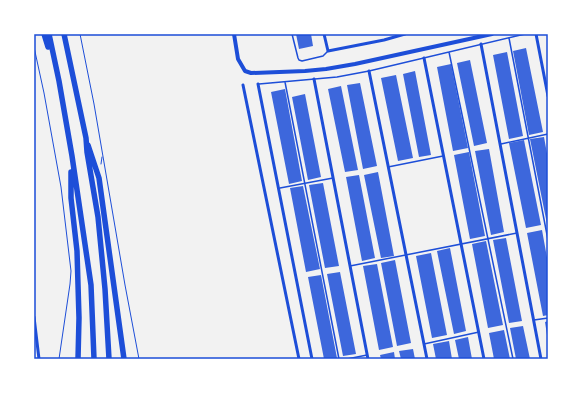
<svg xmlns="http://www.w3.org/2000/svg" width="582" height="393" viewBox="0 0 582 393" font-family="Karla,sans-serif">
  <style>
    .building { fill: #3d67dc }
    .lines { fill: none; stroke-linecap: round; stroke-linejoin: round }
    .path { stroke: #1d4ed8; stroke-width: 1 }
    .service { stroke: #1d4ed8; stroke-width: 1.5 }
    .minor { stroke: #1d4ed8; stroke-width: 3 }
    .tertiary { stroke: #1d4ed8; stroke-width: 4 }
    .motorway { stroke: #1d4ed8; stroke-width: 5.5 }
    .neatline { fill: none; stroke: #1d4ed8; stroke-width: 1.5 }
  </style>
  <rect width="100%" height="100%" fill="#f2f2f2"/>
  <path class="building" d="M296 34H311L313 46 299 49Z
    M526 48 543 132 529 135 513 51Z
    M507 52 523 136 509 139 493 55Z
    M470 60 487 143 474 146 457 63Z
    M451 64 468 148 453 151 437 67Z
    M415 71 431 155 419 157 403 74Z
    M396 75 413 158 398 161 381 78Z
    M360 83 377 166 363 169 347 85Z
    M341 86 358 170 345 172 328 89Z
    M285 89 302 181 289 184 271 92Z
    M305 94 321 177 308 180 292 97Z
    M544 137 548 159V223L547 224 530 139Z
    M524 140 541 225 526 228 509 143Z
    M489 149 504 232 491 235 475 151Z
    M469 152 485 236 470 239 454 155Z
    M378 172 394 256 381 258 364 175Z
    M359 175 375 258 362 261 346 177Z
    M323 183 339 266 325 268 309 185Z
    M303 186 320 269 306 272 290 188Z
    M542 230 548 263V315L543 316 527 233Z
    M506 238 522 321 509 323 493 240Z
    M486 241 503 325 488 328 472 244Z
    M450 248 466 331 454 334 437 251Z
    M431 253 447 335 432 338 416 256Z
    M395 260 411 343 397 346 381 263Z
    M377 264 393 347 379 350 363 266Z
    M340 272 356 354 343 356 327 274Z
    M321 275 337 358 332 359H324L308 277Z
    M548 321V335H547L545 322Z
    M523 326 530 359H516L510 328Z
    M504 330 510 359H494L489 333Z
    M468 337 472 359H459L455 340Z
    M449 341 452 359H436L433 344Z
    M413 349 415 359H401L399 351Z
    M394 352 395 359H381L380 355Z"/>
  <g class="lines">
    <path class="path" d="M80 34 94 104 125 285 139 359
      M34 47 44 93 61 187 71 271 70 284 59 359
      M101 164 102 157"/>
    <path class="service" d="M292 34 298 58 299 60 302 61 323 56 328 51
      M509 38 548 240
      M449 52 513 359
      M285 82 339 359
      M259 84 337 77 369 71 525 34
      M501 144 548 134
      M388 167 443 156
      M280 188 333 178
      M350 266 517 233
      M534 320 548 318
      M424 344 479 332
      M347 359 367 355"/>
    <path class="minor" d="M324 34 328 51 384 40 405 34
      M536 34 548 96
      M481 44 541 359
      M424 58 484 359
      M369 71 427 359
      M314 79 368 359
      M258 84 312 359
      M243 85 299 359
      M34 317 39 359"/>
    <path class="tertiary" d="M234 34 238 59 245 71 251 73 305 71 326 69 355 64 492 34"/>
    <path class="motorway" d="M44 34 48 47
      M49 34 59 81 72 156 91 285 94 359
      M64 34 86 138 87 152 98 217 105 289 109 359
      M88 145 99 178 124 359
      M71 172V198L77 251 79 318 78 359"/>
  </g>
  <rect width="582" height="393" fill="none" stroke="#ffffff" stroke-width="70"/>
  <rect x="35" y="35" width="512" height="323" class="neatline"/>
</svg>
